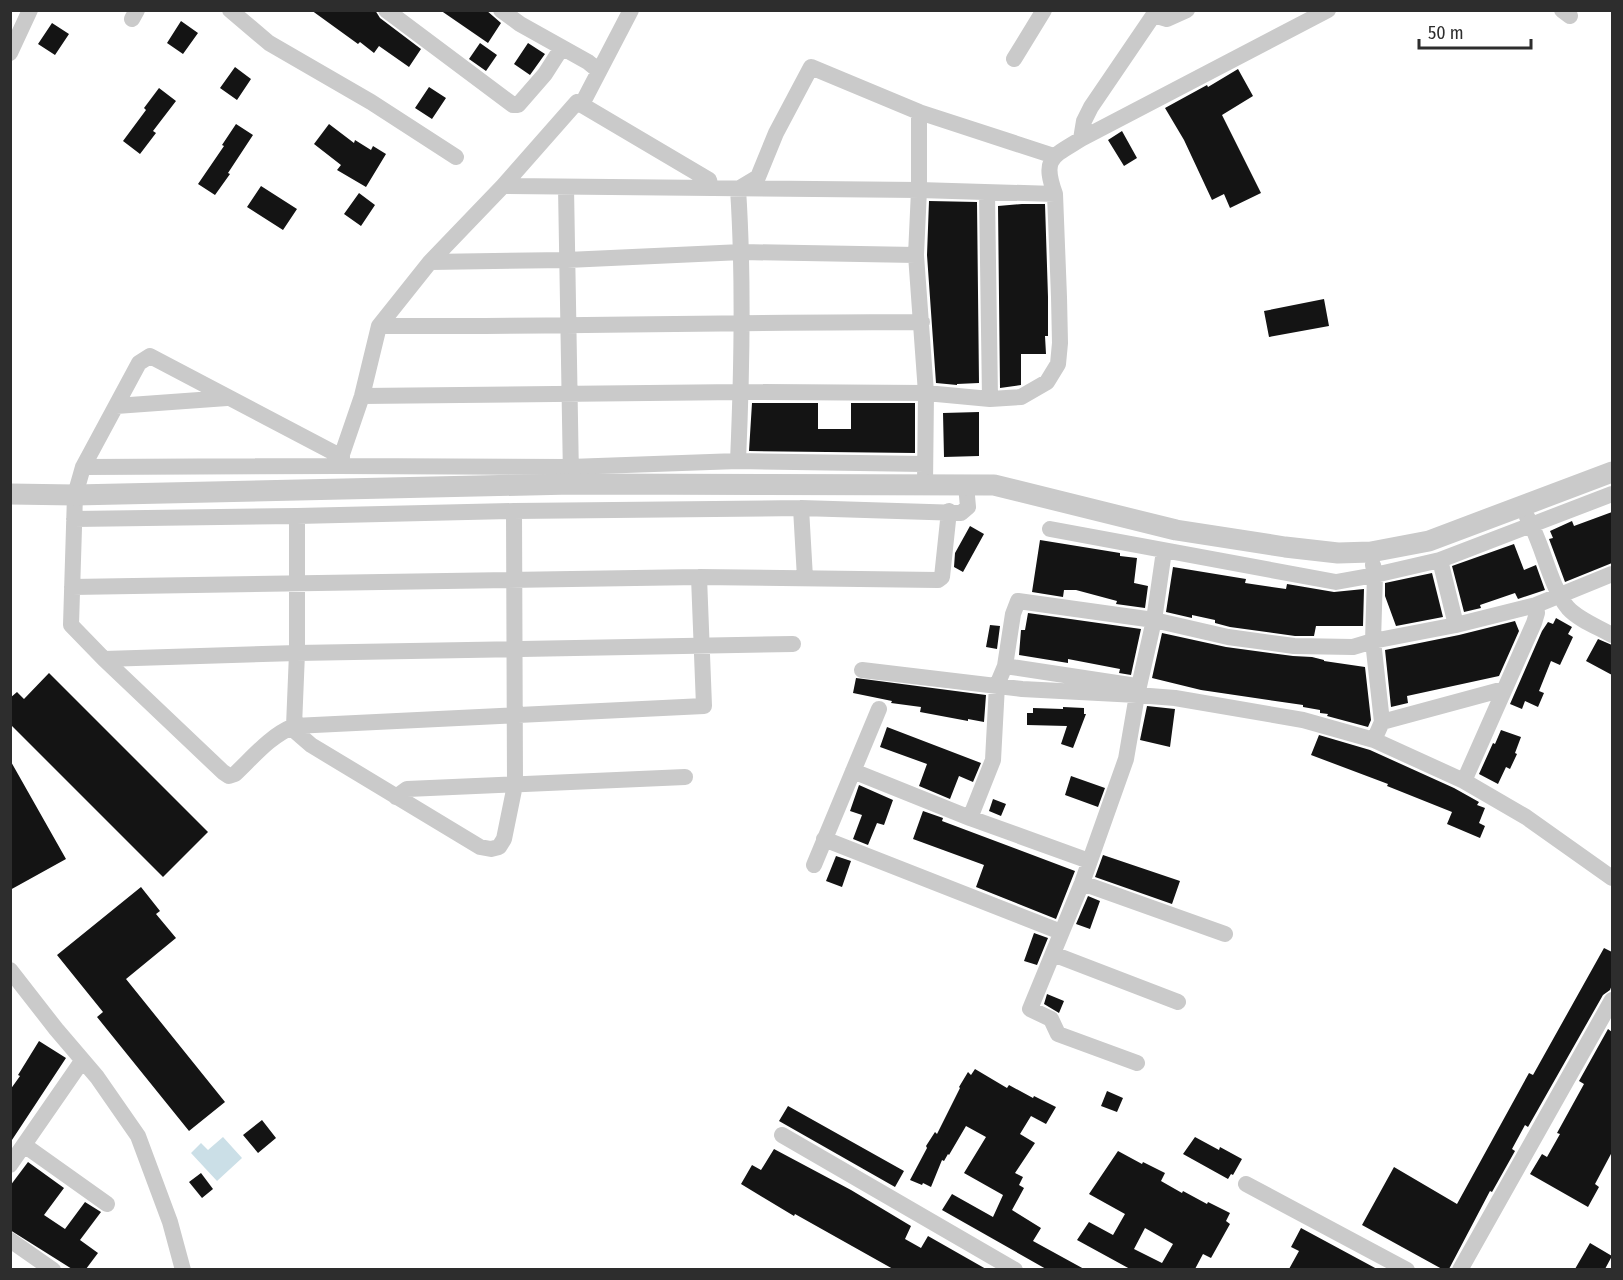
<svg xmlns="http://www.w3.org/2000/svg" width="1623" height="1280" viewBox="0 0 1623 1280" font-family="'Fira Sans Condensed',sans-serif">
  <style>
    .water { fill: #cbdfe7 }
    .building { fill: #141414; fill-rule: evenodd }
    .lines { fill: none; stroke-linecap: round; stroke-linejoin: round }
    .minor { stroke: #cacaca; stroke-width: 16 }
    .tertiary { stroke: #cacaca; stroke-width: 21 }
  </style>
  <rect width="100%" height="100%" fill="#fff"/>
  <path class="water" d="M223 1137 242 1158 217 1181 191 1153 201 1143 208 1150Z"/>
  <path class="building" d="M311 10H375L380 18 421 49 409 67 379 46 374 53 360 42 358 44Z
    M440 10H486L501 23 488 43Z
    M181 21 198 33 183 54 167 43Z
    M52 23 69 34 55 55 38 44Z
    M480 43 497 55 486 71 469 59Z
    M528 43 545 54 530 75 514 64Z
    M235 67 251 79 237 100 220 88Z
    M1238 69 1253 96 1222 115 1261 193 1230 208 1224 194 1212 200 1184 140 1165 108 1207 85 1208 87Z
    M429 87 446 98 432 119 415 108Z
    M159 88 176 101 153 131 156 133 140 154 123 141 146 110 144 108Z
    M236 124 253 135 228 173 230 174 215 195 198 184 224 146 222 145Z
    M329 124 354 143 355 140 371 150 373 146 386 154 366 187 337 170 341 165 314 144Z
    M1122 131 1137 158 1124 166 1108 140Z
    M261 186 297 209 283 230 247 207Z
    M359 193 375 205 361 226 344 214Z
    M929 201 977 202 979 383 957 384V385L936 383 927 255Z
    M1022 204H1045L1048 297V336H1045L1046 354H1021V385L1000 388 998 206Z
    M1324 299 1329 326 1269 337 1264 311Z
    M752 403H818V429H851V403H915V453L749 451Z
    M979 412V456L944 457 943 413Z
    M1612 512V563L1565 582 1549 539 1553 538 1550 531 1572 521 1574 526Z
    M970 526 984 534 963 572 954 567 955 553Z
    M1040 540 1120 553V556L1137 558 1134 583 1148 586 1145 608 1116 604 1117 601 1076 590H1064L1063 597 1032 592Z
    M1514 544 1524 570 1536 565 1545 590 1518 599 1515 593 1480 605 1481 608 1464 612 1452 566Z
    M1173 567 1246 579 1245 583 1286 589 1287 584 1334 592 1364 589 1363 626H1316L1314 636H1295L1230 627 1215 623V620L1192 615V618L1166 612Z
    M1432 573 1443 617 1396 626 1385 596V583Z
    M1028 613 1141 629 1131 675 1119 673 1120 669 1068 659V663L1019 655 1021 630H1025Z
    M1556 618 1572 627 1568 634 1573 637 1560 665 1551 661 1539 691 1544 693 1538 707 1525 701 1522 709 1510 704 1542 631 1548 622 1553 624Z
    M1515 621 1519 631 1499 676 1407 696 1408 703 1391 707 1385 650 1459 635Z
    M990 625 1000 626 997 649 986 647Z
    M1162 633 1226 647 1293 656 1312 657 1324 660V661L1365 667 1371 720 1368 727 1327 716 1328 714 1320 713V710L1303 707V705L1201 690 1152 678Z
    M1598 639 1612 645V675L1586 661Z
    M49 673 208 832 163 877 10 724V698L17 692 24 699Z
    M856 678 986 695 984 722 968 719V721L920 712 921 707 891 703 892 701 853 693Z
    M1147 706 1175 709 1170 747 1140 740Z
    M1063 707 1084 708V714H1086L1073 748 1061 744 1067 726 1027 725V713H1033V708L1063 709Z
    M887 727 981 763 973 782 959 776 950 799 919 786 927 764 880 747Z
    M1501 730 1521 737 1515 753 1517 754 1510 769 1506 767 1498 784 1479 774 1493 743 1495 744Z
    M1319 735 1370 750 1454 788 1479 802 1477 805 1485 808 1479 823 1485 826 1480 838 1447 824 1452 812 1387 786 1388 784 1311 755Z
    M10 760 66 859 10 890Z
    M1071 776 1105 788 1098 807 1065 795Z
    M859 785 893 800 884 825 877 823 868 845 853 839 862 815 850 811Z
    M993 799 1006 804 1001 816 989 811Z
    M923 811 943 818 942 821 1075 871 1056 919 976 887 984 865 913 839Z
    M1103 855 1180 881 1172 904 1095 877Z
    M836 856 851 861 842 887 826 881Z
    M141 887 160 911 156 914 176 938 126 979 225 1102 189 1131 97 1017 103 1012 57 955Z
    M1088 896 1100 901 1090 929 1076 924Z
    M1034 933 1048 938 1037 965 1024 961Z
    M1604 948 1612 952V985L1610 990 1603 995 1536 1113 1528 1127 1525 1125 1512 1149 1515 1151 1492 1192 1490 1191 1449 1269H1442L1362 1225 1394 1167 1457 1204 1529 1073 1533 1075Z
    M1047 994 1064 1001 1059 1013 1044 1004Z
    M1608 1029 1612 1032V1152L1595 1184 1599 1187 1588 1207 1530 1174 1542 1154 1547 1157 1560 1134 1557 1133 1584 1084 1579 1081Z
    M39 1041 66 1058 10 1143V1090L20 1076 18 1075Z
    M975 1069 1007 1088 1009 1085 1033 1098 1034 1096 1056 1107 1046 1124 1031 1116 1020 1134 1035 1143 1015 1173 1023 1177 1019 1185 1024 1188 1012 1210 1041 1228 1033 1241 1084 1269H1046L942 1210 952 1194 993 1217 1003 1195 964 1173 986 1137 966 1126 949 1155 948 1154 944 1161 942 1160 931 1187 923 1183 922 1185 910 1180 927 1148 926 1146 935 1132 937 1134 960 1088 959 1087 968 1072 971 1075Z
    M1107 1091 1123 1098 1117 1112 1101 1106Z
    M788 1106 904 1171 895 1187 779 1121Z
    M262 1120 276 1138 258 1153 243 1135Z
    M1195 1137 1219 1150 1220 1147 1242 1159 1233 1175 1231 1174 1228 1179 1183 1154Z
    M774 1149 851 1190 911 1226 905 1239 921 1248 928 1236 986 1269H893L811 1223 795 1214 794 1216 741 1184 752 1165 761 1170Z
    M1118 1151 1142 1164 1143 1162 1165 1173 1161 1181 1182 1193 1183 1191 1207 1204 1208 1202 1230 1213 1226 1221 1230 1224 1211 1258 1203 1254 1195 1269H1130L1077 1240 1089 1222 1113 1235 1125 1214 1089 1194ZM1145 1228 1173 1244 1162 1263 1134 1249Z
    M28 1162 64 1188 44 1215 65 1229 85 1202 101 1212 80 1240 98 1253 86 1269H72L10 1230V1186Z
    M201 1173 213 1189 202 1198 189 1182Z
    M1301 1228 1377 1269H1289L1299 1251 1291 1247Z
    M1590 1243 1612 1256 1605 1269H1575Z"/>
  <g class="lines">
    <path class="minor" d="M230 10 269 43 371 102 456 157
      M386 10 513 105H518L545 74 561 49
      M501 10 520 24 588 62 599 71
      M1562 10 1570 16
      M1154 15 1167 19 1187 10
      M132 19 137 10
      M10 53 30 10
      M1014 59 1044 10
      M582 104 631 10
      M919 112 1054 156
      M1081 139 1084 121 1091 107 1157 10
      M503 186 919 190 1055 194
      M566 187 571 477
      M987 193 990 399
      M430 262 567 260 742 252 916 255
      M379 326C560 327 741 322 922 322
      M362 396 741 392 926 393 990 399 1021 397 1047 382 1058 364 1060 343 1059 297 1055 194C1042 158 1052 157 1081 139L1328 10
      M116 406 227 398
      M342 457 150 356 139 363 83 467 75 495 71 625 104 659 223 772 229 776 235 774C254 756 270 736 294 726L704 706 699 577
      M738 461C742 370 744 279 738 189L758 177 776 133 811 67 919 112V190L916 255 926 393 925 484
      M338 466 362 396 379 326 430 262 503 186 577 102 709 180 711 188
      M83 467 338 466 570 467 738 461 924 464
      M801 508 805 578
      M297 516V653L294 726 296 732 311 745 480 847 491 849 499 847 504 839 515 785 514 511
      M1527 517C1543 543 1549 585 1568 608 1579 620 1598 627 1612 635
      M74 519 297 516 514 511 801 508 961 513 968 507 966 485
      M1050 529 1336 582 1375 575 1440 560 1612 494
      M1440 560 1456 625
      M1373 565 1375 575 1373 641 1382 722 1374 740
      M72 587 699 577 938 580 942 577 949 511
      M104 659 297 653 793 644
      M1005 666 1130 685
      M862 670 1022 689 1137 695 1175 698 1303 720 1374 740 1464 781 1526 817 1612 878
      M1382 722 1504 689
      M853 771 970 818 1089 861
      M1464 781 1534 623 1537 613 1536 605
      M396 797 407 789 685 777
      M970 818 993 760 997 685 1005 666 1013 614 1018 601 1154 620 1228 637 1294 646 1353 647 1373 641 1456 625 1536 605 1612 574
      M824 839 1061 932
      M814 865 879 709
      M1082 883 1225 934
      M1053 954 1178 1002
      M10 970 56 1029 97 1077 138 1136 170 1222 183 1270
      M1137 1063 1058 1034 1051 1019 1030 1009 1082 883 1126 759 1137 695 1154 620 1164 551
      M782 1135 1015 1270
      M24 1145 107 1204
      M10 1165 82 1061
      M1246 1184 1407 1270
      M10 1240 53 1270
      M1460 1270 1612 1000"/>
    <path class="tertiary" d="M10 494 75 495 572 484 994 485 1176 530 1285 547 1338 553 1371 552 1429 541 1612 472"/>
  </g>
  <rect width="1623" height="1280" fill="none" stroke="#2d2d2d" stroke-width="24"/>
  <path d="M1419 39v9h112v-9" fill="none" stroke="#2d2d2d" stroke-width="3"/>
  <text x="1428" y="39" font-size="18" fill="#2d2d2d" stroke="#ffffff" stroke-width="4.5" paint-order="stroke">50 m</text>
</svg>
